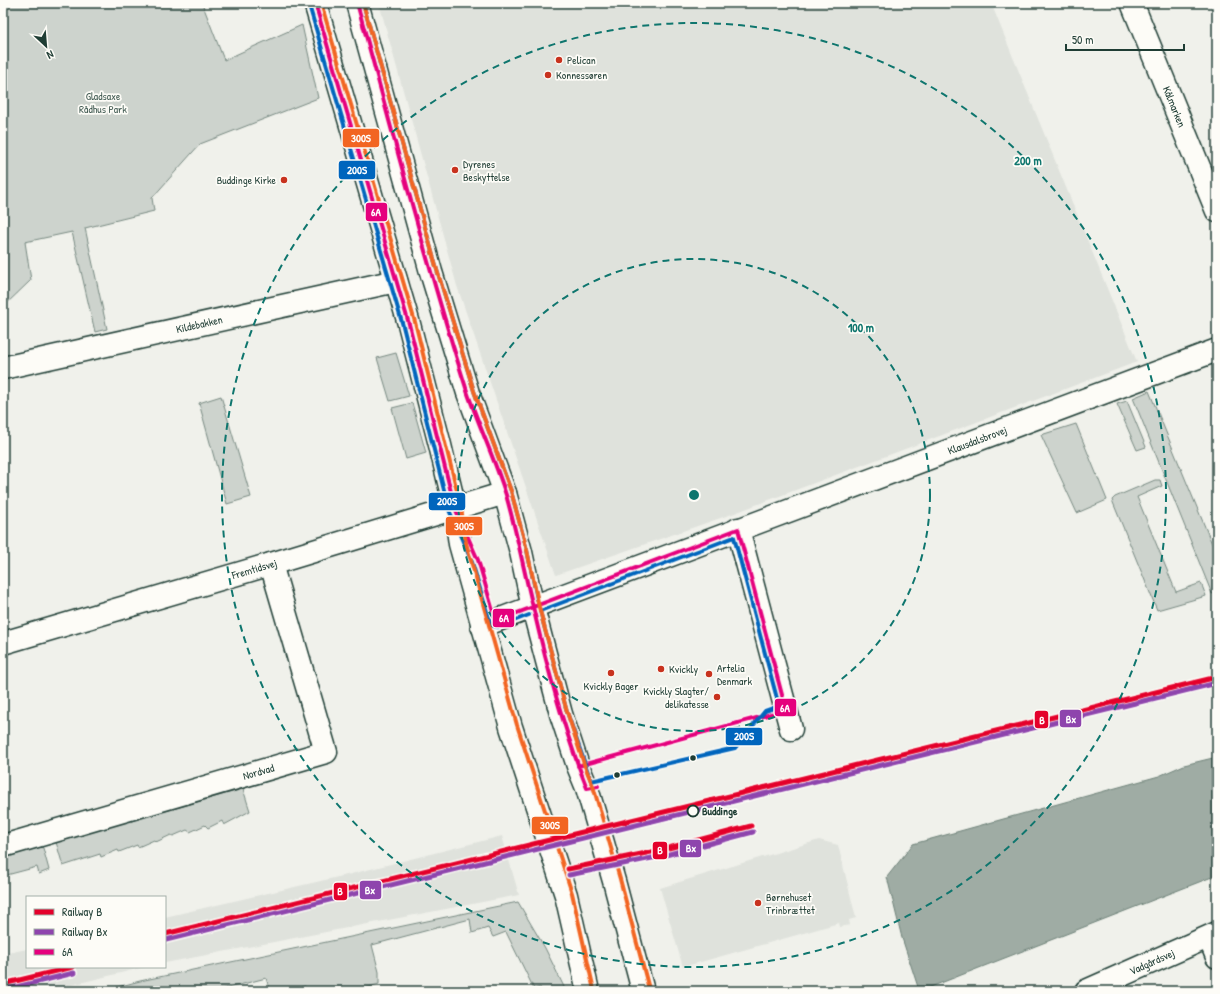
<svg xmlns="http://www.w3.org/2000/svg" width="1220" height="994" viewBox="0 0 1220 994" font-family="'Patrick Hand',sans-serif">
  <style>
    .built { fill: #dfe2dc }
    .green { fill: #cdd3cd; stroke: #768880 }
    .water { fill: #9faca4; stroke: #6c8077 }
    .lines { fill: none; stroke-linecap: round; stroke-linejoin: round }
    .minor-casing { stroke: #1f3d34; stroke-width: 25 }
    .major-casing { stroke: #1f3d34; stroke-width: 25 }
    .minor { stroke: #fdfcf7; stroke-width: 22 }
    .major { stroke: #fdfcf7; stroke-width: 22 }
    .bus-1-casing { stroke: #fdfcf7; stroke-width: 7 }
    .bus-2-casing { stroke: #fdfcf7; stroke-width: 7 }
    .bus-3-casing { stroke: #fdfcf7; stroke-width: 7 }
    .bus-1 { stroke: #e5007d; stroke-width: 4 }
    .bus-2 { stroke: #0065bd; stroke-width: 4 }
    .bus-3 { stroke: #f26522; stroke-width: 4 }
    .rail-1-casing { stroke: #fdfcf7; stroke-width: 8 }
    .rail-2-casing { stroke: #fdfcf7; stroke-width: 8 }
    .rail-1 { stroke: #e4002b; stroke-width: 5 }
    .rail-2 { stroke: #8e44ad; stroke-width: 5 }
    .ring { fill: none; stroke: #0f766e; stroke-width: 2; stroke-dasharray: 7 5 }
    .poi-dot { fill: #c8321e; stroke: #fdfcf7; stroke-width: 1.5 }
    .bus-dot { fill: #1f3d34; stroke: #fdfcf7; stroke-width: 1.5 }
    .stop-dot { fill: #fdfcf7; stroke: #1f3d34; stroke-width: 2 }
    .labels { text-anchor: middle; stroke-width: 3.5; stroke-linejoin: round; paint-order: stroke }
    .poi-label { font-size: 11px; fill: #1f3d34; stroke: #fdfcf7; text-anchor: start }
    .park-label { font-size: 11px; fill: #425b53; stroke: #fdfcf7 }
    .street-label { font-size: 11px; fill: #1f3d34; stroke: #fdfcf7 }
    .stop-label { font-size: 11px; font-weight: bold; fill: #1f3d34; stroke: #fdfcf7; text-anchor: start }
    .centre { fill: #0f766e; stroke: #fdfcf7; stroke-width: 2 }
    .ring-label { font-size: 12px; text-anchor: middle; font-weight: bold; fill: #0f766e; stroke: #fdfcf7; stroke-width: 3.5; stroke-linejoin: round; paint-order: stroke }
    .line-badge { stroke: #fdfcf7; stroke-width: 1.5 }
    .badge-label { font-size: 11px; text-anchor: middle; font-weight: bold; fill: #fff }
  </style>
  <rect width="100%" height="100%" fill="#f0f1eb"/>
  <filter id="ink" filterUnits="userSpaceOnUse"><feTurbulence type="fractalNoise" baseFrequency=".025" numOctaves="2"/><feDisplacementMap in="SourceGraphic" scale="8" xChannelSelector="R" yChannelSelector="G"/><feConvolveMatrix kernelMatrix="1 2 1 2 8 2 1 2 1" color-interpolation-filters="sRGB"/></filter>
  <g filter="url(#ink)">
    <path class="built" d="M379 3H991L1137 362 732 514 556 575 457 286Z
      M502 836 519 895 165 963V917L351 874Z
      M819 840 838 845 856 918 849 920 850 925 840 927 839 923 683 967 660 888Z
      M27 949V967H145L47 991H3V954Z"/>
    <path class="green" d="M3 3H202L224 60 302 25 318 98 200 144 152 198 154 211 85 228 107 329 95 332 72 232 25 242 31 280 3 307Z
      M396 353 409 396 390 401 377 358Z
      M1149 391 1217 556V592L1212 594 1133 398Z
      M221 396 251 497 227 504 199 403Z
      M1127 401 1146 447 1137 450 1117 404Z
      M412 403 426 453 406 459 392 408Z
      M1076 424 1107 500 1077 513 1041 435Z
      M1155 480H1160L1162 486 1137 497 1176 592 1201 583 1206 596 1157 610 1112 500 1115 497Z
      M243 789 250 811 224 825 222 821 208 828 205 825 190 832 187 830 173 836 171 835 156 842 154 840 138 847 137 845 119 852 118 850 101 857 100 854 63 866 56 842Z
      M39 845 43 848 49 870 39 874 37 867 3 876V854Z
      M518 902 545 948 566 991H542L540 987 534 989 506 932 493 937 488 928 472 933 470 919 372 945 379 972V984L365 988 366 991H307L305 986 285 991H270L266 978 216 991H102L140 981Z"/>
    <path class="water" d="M1217 757V875L928 988 918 987 902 938 887 877 913 844 1159 776 1184 765Z"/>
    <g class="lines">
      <defs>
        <g id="minor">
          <path id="s1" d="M1132 3 1217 211"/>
          <path id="s2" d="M3 368C134 338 265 310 396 281"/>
          <path d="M738 529 791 729"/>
          <path id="s3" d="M482 626 1217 350"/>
          <path id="s4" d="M3 643 271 564 505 493"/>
          <path id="s5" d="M3 846 326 752 271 564"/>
          <path d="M1209 937 1217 957"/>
          <path id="s6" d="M1086 991 1217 933"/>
        </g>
        <path id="major" d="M315 3 409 324 440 445 455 508 460 544 511 727 566 895 588 991
          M357 3 431 272 468 393 505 493 521 552 533 608 561 714 578 766 587 788 614 881 643 991"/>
      </defs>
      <use href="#minor" class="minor-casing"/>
      <use href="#major" class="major-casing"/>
      <use href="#minor" class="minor"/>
      <use href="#major" class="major"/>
      <defs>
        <path id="bus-1" d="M315 3 409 324 455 508 478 560 496 621 738 529 786 710 578 766
          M357 3C393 133 426 263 467 391 479 426 495 460 506 495 517 533 524 572 534 611 548 671 564 731 587 788L598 786"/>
        <path id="bus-2" d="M363 3 437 270 474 391 511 491 527 550 537 599
          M309 5 403 326 449 510 472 562 491 625 498 627 529 615
          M734 537 779 706 765 711 735 748 591 781 567 712 540 611Z"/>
        <path id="bus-3" d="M321 3 415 322 461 507 466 543 517 725 572 893 594 990
          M363 3 437 270 474 391 511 491 527 550 539 607 567 712 584 764 593 786 620 879 649 989"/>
      </defs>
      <use href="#bus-1" class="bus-1-casing"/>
      <use href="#bus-2" class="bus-2-casing"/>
      <use href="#bus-3" class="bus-3-casing"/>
      <use href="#bus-1" class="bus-1"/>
      <use href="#bus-2" class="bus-2"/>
      <use href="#bus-3" class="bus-3"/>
      <defs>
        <path id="rail-1" d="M568 869 661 850 751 826
          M165 934 1217 677
          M3 984 73 967"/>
        <path id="rail-2" d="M569 875 662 856 753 832
          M166 940 1217 683
          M4 990 74 973"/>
      </defs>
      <use href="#rail-1" class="rail-1-casing"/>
      <use href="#rail-2" class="rail-2-casing"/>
      <use href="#rail-1" class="rail-1"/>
      <use href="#rail-2" class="rail-2"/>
    </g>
  </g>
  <g class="ring">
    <circle cx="694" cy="495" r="236"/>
    <circle cx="694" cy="495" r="472"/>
  </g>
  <g class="poi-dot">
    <circle cx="559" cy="60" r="4"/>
    <circle cx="548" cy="75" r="4"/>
    <circle cx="455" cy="170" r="4"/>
    <circle cx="284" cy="180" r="4"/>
    <circle cx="661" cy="669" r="4"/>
    <circle cx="611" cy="673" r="4"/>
    <circle cx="709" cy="674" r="4"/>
    <circle cx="717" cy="697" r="4"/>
    <circle cx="758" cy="903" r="4"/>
  </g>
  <g class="bus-dot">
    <circle cx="693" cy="758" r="3.5"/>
    <circle cx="617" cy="775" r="3.5"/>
  </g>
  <circle class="stop-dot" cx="693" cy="811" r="5.5"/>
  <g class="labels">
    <g class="poi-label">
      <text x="567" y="64">Pelican</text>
      <text x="556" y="79">Konnessøren</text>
      <text x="463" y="168">Dyrenes<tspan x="463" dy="13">Beskyttelse</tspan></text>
      <text x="276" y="184" text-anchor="end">Buddinge Kirke</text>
      <text x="717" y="672">Artelia<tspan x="717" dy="13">Denmark</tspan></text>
      <text x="669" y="673">Kvickly</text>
      <text x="611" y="690" text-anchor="middle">Kvickly Bager</text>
      <text x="709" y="695" text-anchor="end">Kvickly Slagter/<tspan x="709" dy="13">delikatesse</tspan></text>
      <text x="766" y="901">Børnehuset<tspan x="766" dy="13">Trinbrættet</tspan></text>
    </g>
    <g class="park-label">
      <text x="103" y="100">Gladsaxe<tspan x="103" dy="13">Rådhus Park</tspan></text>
    </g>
    <g class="street-label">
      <text dy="4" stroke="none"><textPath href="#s1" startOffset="112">Kålmarken</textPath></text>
      <text dy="4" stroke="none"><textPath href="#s2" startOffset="201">Kildebakken</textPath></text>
      <text dy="4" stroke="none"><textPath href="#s3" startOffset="529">Klausdalsbrovej</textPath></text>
      <text dy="4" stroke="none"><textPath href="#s4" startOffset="262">Fremtidsvej</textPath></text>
      <text dy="4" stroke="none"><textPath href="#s5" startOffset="266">Nordvad</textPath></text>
      <text dy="4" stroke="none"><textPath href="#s6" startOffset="72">Vadgårdsvej</textPath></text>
    </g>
    <g class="stop-label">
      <text x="702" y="815">Buddinge</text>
    </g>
  </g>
  <circle cx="694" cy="495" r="6" class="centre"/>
  <g class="ring-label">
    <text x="1028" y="165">200 m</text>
    <text x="861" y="332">100 m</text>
  </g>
  <g class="line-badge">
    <rect x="342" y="128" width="38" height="20" rx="4" fill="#f26522"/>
    <rect x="338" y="160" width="38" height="20" rx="4" fill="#0065bd"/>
    <rect x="365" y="202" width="23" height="20" rx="4" fill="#e5007d"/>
    <rect x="428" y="492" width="38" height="19" rx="4" fill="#0065bd"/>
    <rect x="445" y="516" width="38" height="20" rx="4" fill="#f26522"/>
    <rect x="492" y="608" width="23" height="20" rx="4" fill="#e5007d"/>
    <rect x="774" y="698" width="23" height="19" rx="4" fill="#e5007d"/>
    <rect x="1059" y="709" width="23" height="19" rx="4" fill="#8e44ad"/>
    <rect x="1034" y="710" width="15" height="19" rx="4" fill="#e4002b"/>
    <rect x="725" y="727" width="38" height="19" rx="4" fill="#0065bd"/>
    <rect x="531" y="816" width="38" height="19" rx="4" fill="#f26522"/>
    <rect x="679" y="839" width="23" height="19" rx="4" fill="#8e44ad"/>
    <rect x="652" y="841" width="16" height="19" rx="4" fill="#e4002b"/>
    <rect x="359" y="880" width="23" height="20" rx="4" fill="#8e44ad"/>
    <rect x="333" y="882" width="15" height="19" rx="4" fill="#e4002b"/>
  </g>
  <g class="badge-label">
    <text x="361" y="142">300S</text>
    <text x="357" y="174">200S</text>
    <text x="376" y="216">6A</text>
    <text x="447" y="505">200S</text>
    <text x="464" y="530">300S</text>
    <text x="504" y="622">6A</text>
    <text x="785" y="712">6A</text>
    <text x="1071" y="723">Bx</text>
    <text x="1042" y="724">B</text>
    <text x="744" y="740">200S</text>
    <text x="550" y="829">300S</text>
    <text x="691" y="852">Bx</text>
    <text x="660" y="854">B</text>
    <text x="370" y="894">Bx</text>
    <text x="340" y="895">B</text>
  </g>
  <rect width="1220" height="994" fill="none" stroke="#fdfcf7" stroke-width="16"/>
  <rect x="8" y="8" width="1204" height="978" fill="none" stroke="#1f3d34" stroke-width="1.5" filter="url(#ink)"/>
  <rect x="26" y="896" width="140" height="72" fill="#fdfcf7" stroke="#a4b0a9"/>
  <rect x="34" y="909" width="20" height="6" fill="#e4002b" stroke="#a4b0a9"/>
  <text x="62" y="916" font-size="12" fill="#1f3d34">Railway B</text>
  <rect x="34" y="929" width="20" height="6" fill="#8e44ad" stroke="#a4b0a9"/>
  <text x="62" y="936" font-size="12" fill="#1f3d34">Railway Bx</text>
  <rect x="34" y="949" width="20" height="6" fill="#e5007d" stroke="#a4b0a9"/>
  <text x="62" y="956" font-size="12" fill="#1f3d34">6A</text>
  <g transform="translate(46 46) rotate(154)" stroke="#fdfcf7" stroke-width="3" paint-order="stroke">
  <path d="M0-3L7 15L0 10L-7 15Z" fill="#1f3d34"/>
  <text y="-6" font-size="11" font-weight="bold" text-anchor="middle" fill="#1f3d34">N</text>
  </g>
  <path d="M1066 44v6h118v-6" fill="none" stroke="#1f3d34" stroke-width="2"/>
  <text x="1072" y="44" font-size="12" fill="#1f3d34" stroke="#fdfcf7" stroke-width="3" paint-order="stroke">50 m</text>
</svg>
